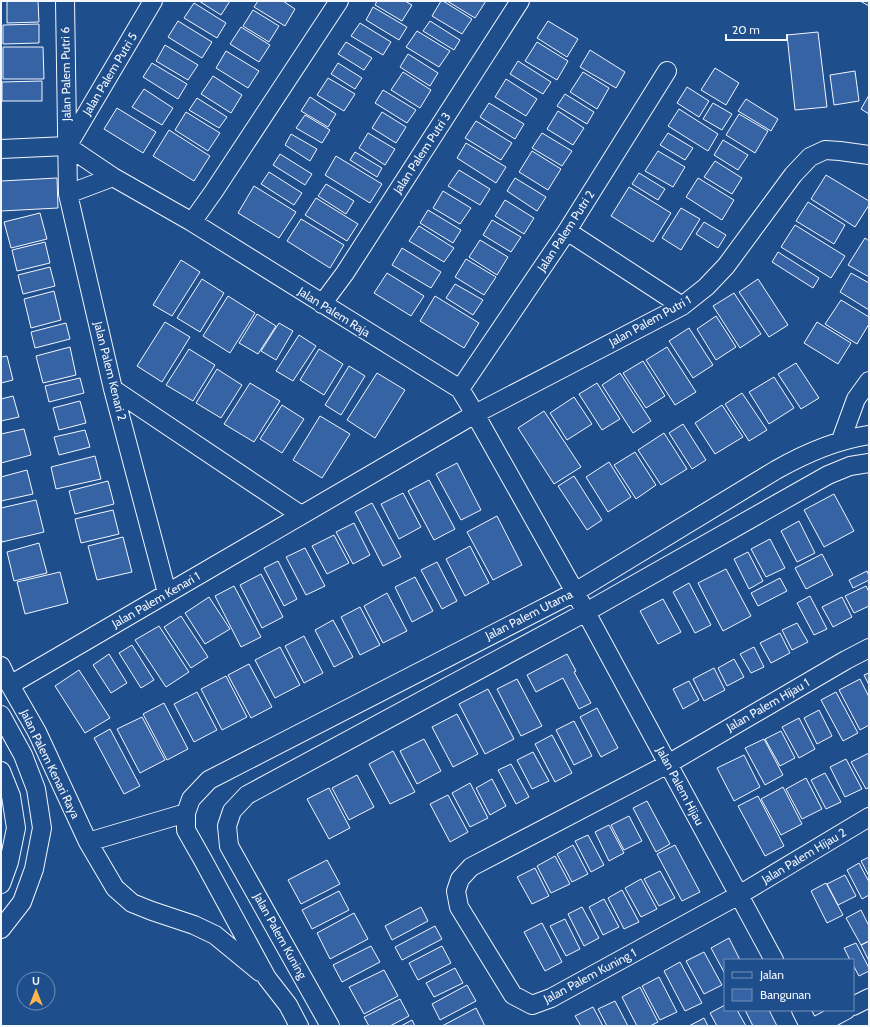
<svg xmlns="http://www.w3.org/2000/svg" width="870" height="1027" viewBox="0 0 870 1027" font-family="Cabin,sans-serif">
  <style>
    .building { fill: #3563a3; stroke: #f2f6ff }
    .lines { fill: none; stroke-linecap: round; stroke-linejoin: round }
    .street-casing { stroke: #f2f6ff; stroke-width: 20 }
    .street { stroke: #1f4e8c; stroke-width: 18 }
    .labels { text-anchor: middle; stroke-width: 3; stroke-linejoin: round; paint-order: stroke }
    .street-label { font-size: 12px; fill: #f2f6ff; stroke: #1f4e8c }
  </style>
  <rect width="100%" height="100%" fill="#1f4e8c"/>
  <path class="building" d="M7 1H38L39 22 7 23Z
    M199 1H230L221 15Z
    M258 1H283L295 9 285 26 254 7Z
    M377 1H405L412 5 402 21 375 5Z
    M441 1H443L472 19 462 34 432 16Z
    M447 1H486L475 18Z
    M860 1H869V6Z
    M194 3 226 23 217 38 184 18Z
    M373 7 407 27 399 40 366 20Z
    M253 10 279 26 269 42 243 26Z
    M178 21 212 42 202 58 168 37Z
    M430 21 460 40 454 50 423 31Z
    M548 21 578 39 567 57 537 38Z
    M360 23 391 42 383 55 351 36Z
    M39 24V43L3 44V25Z
    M241 27 270 45 259 62 230 44Z
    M417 31 450 51 439 67 406 47Z
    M818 32 827 107 795 110 787 35Z
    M346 42 372 58 364 70 338 54Z
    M537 42 568 61 557 80 525 61Z
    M165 45 198 65 188 80 156 61Z
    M3 47H43L44 79H3Z
    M590 50 625 72 616 88 580 67Z
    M226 51 259 71 248 88 216 68Z
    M408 54 438 73 430 86 400 67Z
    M518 61 551 82 543 94 510 74Z
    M152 63 187 84 178 99 143 77Z
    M338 63 362 78 355 89 331 74Z
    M715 68 739 83 726 105 701 90Z
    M855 71 859 101 834 105 830 75Z
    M403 72 431 90 420 108 391 90Z
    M583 72 609 88 597 109 570 92Z
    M213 76 242 95 231 113 201 94Z
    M328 78 355 94 344 111 317 95Z
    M506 79 537 99 526 116 495 97Z
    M42 81V101H2V82Z
    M687 87 709 101 699 117 677 103Z
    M144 89 173 108 162 125 132 107Z
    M383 90 416 110 407 123 375 103Z
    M565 94 594 112 587 124 557 106Z
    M869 95V114L861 109Z
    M310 97 336 114 328 127 301 111Z
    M197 98 227 117 219 128 189 110Z
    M746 99 778 119 771 131 738 111Z
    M489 103 524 124 515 139 480 117Z
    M713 103 732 114 722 130 703 119Z
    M117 108 156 132 143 153 104 129Z
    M679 109 718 134 708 151 668 126Z
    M558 111 584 128 573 145 547 129Z
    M186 112 220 133 208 151 175 130Z
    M382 112 406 127 396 143 372 128Z
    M739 114 768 131 755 153 726 135Z
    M305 115 330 130 322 143 296 128Z
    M476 121 512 143 501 160 465 138Z
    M169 130 210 156 194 181 153 156Z
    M368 133 395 149 385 165 359 148Z
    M542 133 572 151 562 166 532 148Z
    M668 133 693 148 685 160 660 145Z
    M291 134 317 149 310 161 285 145Z
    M723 140 748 155 738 170 714 155Z
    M466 143 506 167 496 183 457 158Z
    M532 151 561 169 548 190 519 172Z
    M658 151 685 167 673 187 645 171Z
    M355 152 382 168 377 177 350 160Z
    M280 154 312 174 305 185 273 165Z
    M336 156 382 184 370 203 325 175Z
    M715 161 742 178 732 194 704 177Z
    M459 170 490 189 480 205 448 186Z
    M269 172 302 193 294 205 261 184Z
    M639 173 665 189 658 200 632 184Z
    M826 175 869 201V205L855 227 811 199Z
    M57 178 58 208 1 211V181Z
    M515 178 546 197 537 211 507 191Z
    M698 178 734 200 722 220 686 197Z
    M326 184 354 201 346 214 318 196Z
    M254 186 296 212 279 238 238 213Z
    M629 187 671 213 653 242 611 216Z
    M443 191 471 208 460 224 433 208Z
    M316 198 358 224 347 241 305 215Z
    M505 200 534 218 524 234 495 216Z
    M808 202 845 225 834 244 796 221Z
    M681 208 700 219 681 250 662 238Z
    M428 210 461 230 453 243 420 223Z
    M40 213 47 239 11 248 4 222Z
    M301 219 344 245 330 268 287 241Z
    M492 220 521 237 511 252 483 235Z
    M704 222 726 235 718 248 696 234Z
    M795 225 845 256 831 278 781 247Z
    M419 226 454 248 444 262 409 241Z
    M865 238 869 241V277L848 265Z
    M480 240 508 257 497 275 469 257Z
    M45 242 50 263 17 271 12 250Z
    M402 248 441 272 431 288 392 265Z
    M778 252 819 278 813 288 772 262Z
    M466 259 496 277 484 295 455 277Z
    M181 260 200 272 172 316 153 305Z
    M50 267 55 286 23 294 18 275Z
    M387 273 424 296 411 316 374 293Z
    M851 273 869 283V310L840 292Z
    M202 279 224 293 200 332 177 318Z
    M758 279 788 325 769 337 739 292Z
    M455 284 483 300 473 315 446 298Z
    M54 291 61 320 31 328 24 299Z
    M734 293 761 334 740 348 713 306Z
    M228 296 255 313 230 353 203 336Z
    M435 296 479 323 464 348 420 321Z
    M841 300 869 317V324L857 344 825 324Z
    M257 314 276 326 258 354 239 343Z
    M716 316 736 347 716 360 697 329Z
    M165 322 190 337 162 382 137 366Z
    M817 322 851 343 838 364 804 343Z
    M66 323 70 339 35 348 31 332Z
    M279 323 293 331 276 360 261 351Z
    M689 328 713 365 693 378 669 341Z
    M299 335 316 346 293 381 276 371Z
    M70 347 76 375 43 383 36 356Z
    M667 347 696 392 675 405 646 360Z
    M189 349 215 365 193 401 166 385Z
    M319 349 343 364 324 395 300 380Z
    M7 356 13 380 1 383V357Z
    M643 361 665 396 646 408 623 373Z
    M796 363 819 398 801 409 778 374Z
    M349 366 365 376 341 415 325 405Z
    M217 369 242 385 221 418 196 403Z
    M377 373 405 390 375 438 347 420Z
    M620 373 651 421 633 433 602 385Z
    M774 377 794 408 769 424 749 392Z
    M80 378 84 393 49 402 45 386Z
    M250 383 280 401 254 442 224 424Z
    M597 383 620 419 602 430 579 394Z
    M742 393 767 430 749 441 725 404Z
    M13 396 19 417 1 421V399Z
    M574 397 592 424 567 440 550 413Z
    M80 401 86 423 59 430 53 408Z
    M282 405 304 419 282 453 260 439Z
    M722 405 743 437 715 454 695 423Z
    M544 411 581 467 554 484 518 428Z
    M320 416 350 434 322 478 293 460Z
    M683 424 706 460 692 469 669 433Z
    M24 429 31 455 1 463V434Z
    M85 430 90 447 59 455 54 437Z
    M664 433 687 469 661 485 638 450Z
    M635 452 656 485 636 499 614 465Z
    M95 456 101 479 56 489 51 467Z
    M609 462 631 497 608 512 586 477Z
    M457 463 481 510 461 520 436 474Z
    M27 470 33 494 1 501V477Z
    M574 476 602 520 587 530 558 486Z
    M429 480 455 529 434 540 408 491Z
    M108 481 114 504 75 514 69 491Z
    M403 493 421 527 399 539 381 504Z
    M834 494 854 531 824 547 804 510Z
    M36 500 44 532 2 542 1 537V508Z
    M372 503 401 557 383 566 355 512Z
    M113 510 119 534 81 543 75 519Z
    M497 516 522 565 493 580 467 532Z
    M799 521 815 553 797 562 781 531Z
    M354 523 370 555 353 564 336 532Z
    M334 535 349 563 327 574 312 546Z
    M123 537 132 572 97 580 88 546Z
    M770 539 785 568 766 577 751 549Z
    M39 543 47 573 14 581 7 552Z
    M470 546 489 583 465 596 446 559Z
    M305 548 325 586 306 595 286 557Z
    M748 552 763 581 749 589 734 559Z
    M822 554 833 575 806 589 795 568Z
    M278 561 297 599 284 606 264 568Z
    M437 562 457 601 442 609 421 570Z
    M726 569 751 616 723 631 698 583Z
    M867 571 869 576V580L853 588 849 580Z
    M60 572 68 603 25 614 17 582Z
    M261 574 283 617 262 628 240 585Z
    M415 577 433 611 412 622 395 587Z
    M780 578 787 591 758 606 751 593Z
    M689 583 711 625 695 633 673 592Z
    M234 586 261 637 241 647 215 596Z
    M866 586 869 592V606L854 613 845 596Z
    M387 593 407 631 383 643 364 606Z
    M810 596 827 629 814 635 797 603Z
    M209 597 230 629 205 644 185 613Z
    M842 597 852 617 833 627 822 607Z
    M663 599 681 632 658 644 640 611Z
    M360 607 380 645 360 655 341 617Z
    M181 616 208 657 191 668 164 627Z
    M333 620 353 657 334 667 315 630Z
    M797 623 808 642 792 650 782 630Z
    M159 626 189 672 166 687 135 640Z
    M780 633 790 653 771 663 760 643Z
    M304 636 323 673 304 683 285 646Z
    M132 645 154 680 141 688 119 653Z
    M280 647 300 685 275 698 255 660Z
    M754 647 764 667 751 673 740 654Z
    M109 654 127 683 111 693 93 665Z
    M567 654 576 671 574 672 591 703 579 709 563 678 536 692 527 675Z
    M734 659 744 677 727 686 718 668Z
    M249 664 272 707 251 718 228 675Z
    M714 668 725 690 704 701 693 679Z
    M79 670 110 718 85 733 55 686Z
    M869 673V685L864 675Z
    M226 676 247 717 222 730 201 689Z
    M517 679 542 726 521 736 497 689Z
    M860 679 869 697V725L860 730 839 690Z
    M689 681 699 700 683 709 673 689Z
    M488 689 514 739 485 754 459 704Z
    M197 692 217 730 194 742 174 704Z
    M836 692 858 733 843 741 821 700Z
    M164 703 188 749 167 760 143 714Z
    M597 708 618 748 601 757 580 717Z
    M819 710 832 736 817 744 804 718Z
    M457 714 478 754 453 767 432 727Z
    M142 717 165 760 140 773 117 729Z
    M799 718 815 749 799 758 782 727Z
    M574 721 592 756 574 765 556 730Z
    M110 729 140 786 124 794 94 738Z
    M781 731 795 758 780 766 765 739Z
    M552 735 572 773 555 782 535 744Z
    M424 739 441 771 417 784 400 751Z
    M764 739 783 775 765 785 745 748Z
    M393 751 415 792 390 804 369 764Z
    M533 752 549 781 532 789 517 760Z
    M869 753V787L866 789 851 762Z
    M744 755 760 787 734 801 717 768Z
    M846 759 862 789 845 797 830 767Z
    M511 764 529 797 516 804 498 770Z
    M825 773 841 802 826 809 811 780Z
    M357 775 374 807 349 820 332 788Z
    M806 778 822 809 802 819 786 789Z
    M492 779 506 806 490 815 476 788Z
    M470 783 488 818 470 827 452 793Z
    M783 787 802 824 781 835 761 799Z
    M329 788 350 828 329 839 307 799Z
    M448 795 468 832 450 842 430 804Z
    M758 796 784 846 765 856 738 806Z
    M647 801 670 844 656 852 633 808Z
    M629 816 642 841 624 850 611 825Z
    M609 825 624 853 609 861 595 832Z
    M588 835 604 865 591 872 575 841Z
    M573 845 588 874 572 882 557 854Z
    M675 845 700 892 682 901 657 854Z
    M555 856 570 884 551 893 537 866Z
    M869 857V876L861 861Z
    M327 860 340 884 301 904 288 880Z
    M859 863 869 882V895L862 899 847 870Z
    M535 868 549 896 532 904 517 877Z
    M660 871 675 898 659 906 644 879Z
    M845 875 856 896 838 905 827 884Z
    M641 879 657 909 641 917 625 888Z
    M826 883 843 915 827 923 811 891Z
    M622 890 639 922 624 929 608 898Z
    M339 891 349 910 312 929 302 910Z
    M604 899 619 927 603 935 589 907Z
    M421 907 428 921 392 940 385 926Z
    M582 907 599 938 584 946 568 914Z
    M861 910 869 926V941L861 945 846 918Z
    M354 913 368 939 330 959 317 933Z
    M565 919 580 949 566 956 550 926Z
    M542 923 562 962 545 971 524 932Z
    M435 926 442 939 402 960 395 947Z
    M729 938 740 960H725V974L711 948Z
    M869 941V961L861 945Z
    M856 943 869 968V971L859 976 853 965V960H850L844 948Z
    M371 946 380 962 342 982 333 965Z
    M442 946 451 963 418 980 409 963Z
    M704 952 722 985 704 994 686 961Z
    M680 962 702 1003 685 1011 664 971Z
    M455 968 463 983 434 997 426 983Z
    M384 970 398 996 364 1014 349 987Z
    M659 977 677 1012 660 1020 642 986Z
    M467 985 476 1001 440 1020 432 1004Z
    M640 987 658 1022 650 1026H637L622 997Z
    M400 999 409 1016 390 1026H369L364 1017Z
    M615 1001 628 1026H607L598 1009Z
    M725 1005V1010H737L746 1026H717L710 1013Z
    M593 1007 603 1026H581L575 1016Z
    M476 1008 485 1026H442Z
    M745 1010H769L777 1026H753Z
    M704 1018 708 1026H689Z
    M412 1020 415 1026H401Z"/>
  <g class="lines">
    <defs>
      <path id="street" d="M65 1 68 194 113 389 167 593
        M68 145 153 1
        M1 149 67 146 113 177 192 222 460 389 475 414 575 592 774 960
        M68 194 113 177
        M192 222 214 191 339 1
        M567 231 682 306
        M322 304 345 273 520 1
        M113 389 301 515
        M460 389 567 231 667 71
        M841 440 856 399 869 381
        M869 648 846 660 668 764 471 867 460 879 456 891 459 907 513 995 532 1005 551 998 739 895 869 817
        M1 666 10 685 37 732 88 842 115 888 132 903 152 911 194 925 215 935 260 972
        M10 685 475 414 682 306 706 287 726 266 793 175 810 157 825 150 840 151 869 155
        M1 715 23 755 36 789 42 828 34 869 22 902 1 929
        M1 771 11 796 16 828 9 862 1 884
        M88 842 186 813
        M853 1006 869 998
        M801 1010 809 1026
        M299 1026 288 1005 267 978 203 860 186 830V813L191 799 209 780 575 592 776 470C806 453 836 440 869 435
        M330 1026 229 846 227 826 232 811 247 795 586 612 828 475 850 466 869 463
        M816 1026 846 1010"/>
    </defs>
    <use href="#street" class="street-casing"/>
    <use href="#street" class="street"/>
  </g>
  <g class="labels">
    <g class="street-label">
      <text transform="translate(66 74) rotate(-91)" y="4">Jalan Palem Putri 6</text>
      <text transform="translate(110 74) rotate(-59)" y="4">Jalan Palem Putri 5</text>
      <text transform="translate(422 153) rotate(-57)" y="4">Jalan Palem Putri 3</text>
      <text transform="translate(566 231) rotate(-57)" y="4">Jalan Palem Putri 2</text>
      <text transform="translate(334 312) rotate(32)" y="4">Jalan Palem Raja</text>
      <text transform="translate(650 321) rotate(-29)" y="4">Jalan Palem Putri 1</text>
      <text transform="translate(110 371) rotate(76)" y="4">Jalan Palem Kenari 2</text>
      <text transform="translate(156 600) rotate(-30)" y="4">Jalan Palem Kenari 1</text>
      <text transform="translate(529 615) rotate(-27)" y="4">Jalan Palem Utama</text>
      <text transform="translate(768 705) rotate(-30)" y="4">Jalan Palem Hijau 1</text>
      <text transform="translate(50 764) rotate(64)" y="4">Jalan Palem Kenari Raya</text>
      <text transform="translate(680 786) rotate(62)" y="4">Jalan Palem Hijau</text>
      <text transform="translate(804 856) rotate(-31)" y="4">Jalan Palem Hijau 2</text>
      <text transform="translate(280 936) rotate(61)" y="4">Jalan Palem Kuning</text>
      <text transform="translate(590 976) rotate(-28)" y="4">Jalan Palem Kuning 1</text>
    </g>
  </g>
  <rect width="870" height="1027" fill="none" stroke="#f2f6ff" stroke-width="4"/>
  <rect x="724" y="959" width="130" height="52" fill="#1f4e8c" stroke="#7391ba"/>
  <rect x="732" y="972" width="20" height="6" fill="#1f4e8c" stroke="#7391ba"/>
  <text x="760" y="979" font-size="12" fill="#f2f6ff">Jalan</text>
  <rect x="732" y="989" width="20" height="12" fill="#3563a3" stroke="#7391ba"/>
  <text x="760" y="999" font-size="12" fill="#f2f6ff">Bangunan</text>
  <g transform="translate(36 991)"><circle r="19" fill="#1f4e8c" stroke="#7391ba"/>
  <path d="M0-3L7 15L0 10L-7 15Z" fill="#ffb74d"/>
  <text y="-6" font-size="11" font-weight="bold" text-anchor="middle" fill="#f2f6ff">U</text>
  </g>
  <path d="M726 34v6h61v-6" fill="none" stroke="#f2f6ff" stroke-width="2"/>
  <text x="732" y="34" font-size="12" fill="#f2f6ff" stroke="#1f4e8c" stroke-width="3" paint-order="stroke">20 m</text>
</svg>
